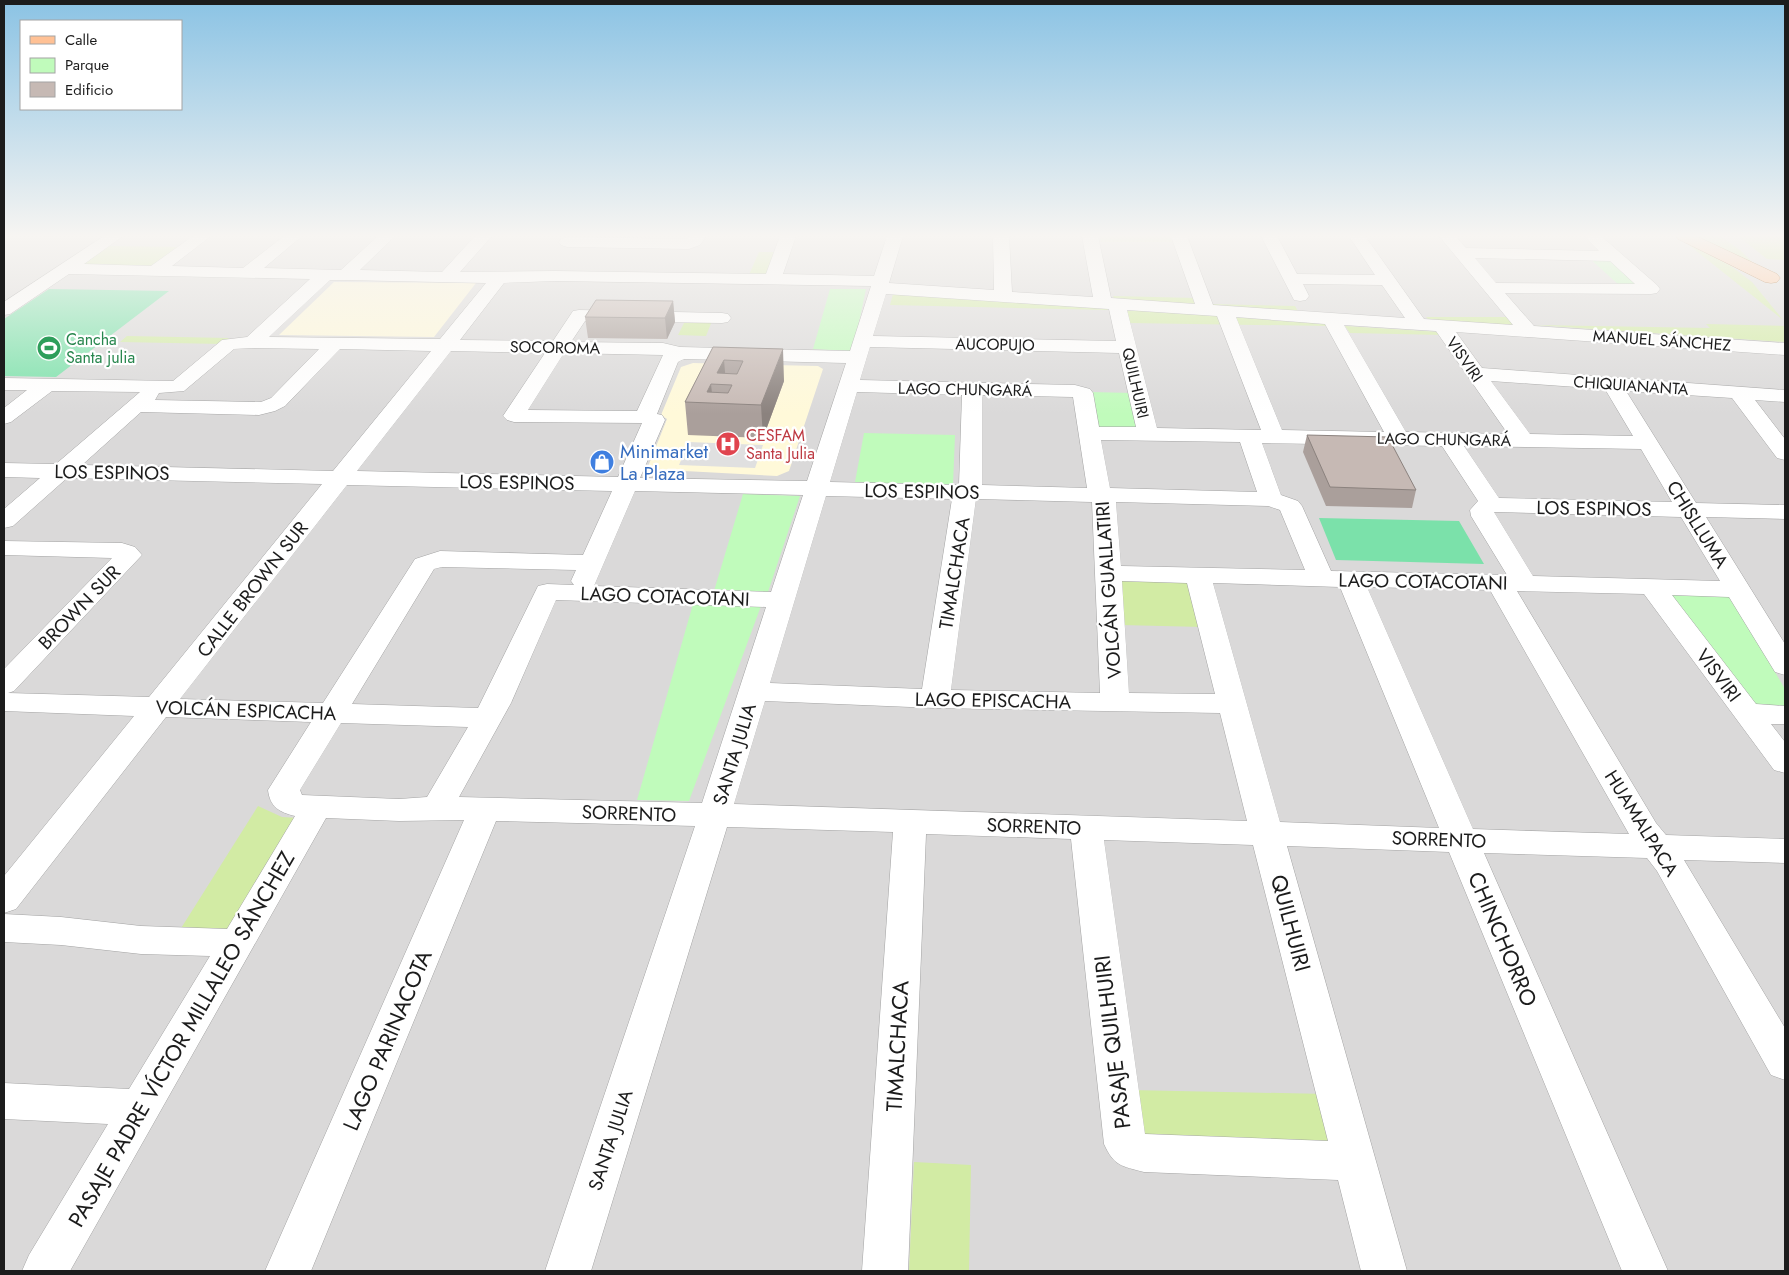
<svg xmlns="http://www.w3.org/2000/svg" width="1789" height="1275" viewBox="0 0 1789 1275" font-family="Jost,sans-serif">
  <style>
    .residential { fill: #dad9d9 }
    .education { fill: #fff9d9 }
    .grass { fill: #d2eba4 }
    .park { fill: #c0fbbb }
    .pitch { fill: #7be1aa }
    .parking { fill: #e0e0e0 }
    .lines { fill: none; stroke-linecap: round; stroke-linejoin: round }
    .minor-casing { stroke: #a3a3a3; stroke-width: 1 }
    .major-casing { stroke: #944c00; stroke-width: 1 }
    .minor { fill: #fff; fill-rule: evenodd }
    .major { fill: #ffc195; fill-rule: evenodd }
    .wall { fill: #aa9f9b }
    .shaded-wall { fill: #8b827e }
    .building { fill: #c6b9b4; stroke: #8b827e; fill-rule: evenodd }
    .labels { text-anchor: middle; stroke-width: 4.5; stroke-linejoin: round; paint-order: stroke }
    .far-leisure-label { font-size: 16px; fill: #27864d; stroke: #fff; text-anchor: start }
    .far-street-label { font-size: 16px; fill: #1c1c1c; stroke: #fff }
    .far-health-label { font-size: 16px; fill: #be3a42; stroke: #fff; text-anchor: start }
    .shop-label { font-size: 19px; fill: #366cbe; stroke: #fff; text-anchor: start }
    .street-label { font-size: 19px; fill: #1c1c1c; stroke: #fff }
    .near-street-label { font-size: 22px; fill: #1c1c1c; stroke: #fff }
  </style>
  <rect width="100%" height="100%" fill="#eee8e1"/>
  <path class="residential" d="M4 236H1785V1271H4Z"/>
  <path class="education" d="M334 282 476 283 434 337 279 335Z
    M693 363 818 366 823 369 789 471 777 476 647 469 667 419 661 415 681 367Z"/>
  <path class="grass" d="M1100 236H1170L1172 242H1101Z
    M1693 236H1720L1740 250 1761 271Z
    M1738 236H1785V248H1783L1785 251V260L1767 259Z
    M1685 242 1731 266 1752 282 1783 320Z
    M106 246 183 247 154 268 75 267Z
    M759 252H778L768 278 748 277Z
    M893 294 1107 308 1108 310 890 305Z
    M1113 296 1196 298 1198 305 1114 298Z
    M1210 304 1295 306 1299 313 1212 306Z
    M1136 310 1329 324 1331 326 1128 323 1126 311Z
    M1426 317H1509L1517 326 1428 319Z
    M685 321H712L706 336 678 335Z
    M1706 324 1785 326V342L1535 325 1710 328Z
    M1345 326 1440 332 1443 335 1350 333Z
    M127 336 229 338 223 344 120 342Z
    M1114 579 1194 581 1204 627 1120 625Z
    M258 806 282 817 298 818 229 935 178 933Z
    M1130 1090 1326 1094 1341 1147 1137 1143Z
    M914 1162 971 1165 969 1271H909Z"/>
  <path class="park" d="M1588 257H1610L1643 287 1620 286Z
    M830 289H866L853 351 813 349Z
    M1089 392 1133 393 1142 430 1097 429Z
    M864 433 955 435 953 485 855 482Z
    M743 494 800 496 768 592 714 591Z
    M1668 592 1729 594 1785 689V708L1754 707Z
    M693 604 761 606 689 801 637 800Z"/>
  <path class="pitch" d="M49 289 169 291 56 377 4 376V319Z
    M1319 518 1459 521 1484 564 1336 560Z"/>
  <path class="parking" d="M689 442 763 445 755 468 679 465Z"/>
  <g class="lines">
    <defs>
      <path id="minor" d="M104 236H123L84 264 151 266 193 236H211L172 266 243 268 284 236H302L264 268 341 270 378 236H395L360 270 442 272 475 236H492L460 272 555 271 766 274 780 236H796L783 274 874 276 887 236H903L889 283 994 290 993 236H1009L1012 292 1093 297 1082 236H1098L1111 298 1195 304 1171 236H1187L1213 305 1405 318 1382 285 1303 284 1309 296 1306 300 1300 301 1294 300 1261 236H1277L1297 274 1375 275 1349 236H1365L1424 319 1513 325 1439 236H1455L1466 248 1599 251 1584 236H1601L1657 285 1660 289 1657 293 1651 294 1505 293 1534 326 1785 343V355L1456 332 1482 368 1785 390V402L1755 400 1785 439V460L1777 458 1732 398 1626 391 1696 503 1785 505V519L1706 517 1785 644V675L1775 672 1729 597 1672 595 1756 704 1785 706V724H1771L1785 742V773L1774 770 1644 594 1517 591 1656 823 1666 835 1785 839V863L1684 860 1785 1028V1080L1771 1075 1657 871 1647 858 1484 853 1668 1271H1622L1449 852 1287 846 1407 1271H1361L1338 1180 1144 1172C1121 1166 1114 1166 1104 1144L1071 839 926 834 908 1271H862L893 832 727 827 591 1271H545L695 826 496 821 311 1271H265L464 820 399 821 326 818 70 1271H22L29 1255 108 1124 4 1119V1083L129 1089 210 956 141 954 61 945 4 942V914L61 917 141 926 227 929 295 816C279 812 270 807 268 790L311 722 166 717 16 909 4 913V876L134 716 4 711V669L112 558 4 555V541L122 543 135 547 142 555 14 691 8 693 149 697 322 484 67 478 13 526 4 528V509L40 478 4 477V463L56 464 140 392 52 391 11 422 4 424V408L27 390H4V378L173 381 222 340 247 337 310 279 69 274 10 314 4 315V302ZM1475 258 1610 261 1635 284 1496 283ZM330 280H345L486 283 440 339 269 337ZM555 281 871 286 850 351 680 347 663 343 571 342 585 321 722 323 728 322 731 318 728 314 722 313 579 310 573 311 553 341 460 340 504 283ZM886 294 1109 309 1116 341 873 336ZM1127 310 1217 316 1261 430 1157 428ZM1236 317 1325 324 1384 432 1282 430ZM1344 325 1436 331 1508 434 1406 432ZM870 347 1119 353 1136 427H1099L1093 393 1090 389 1075 385 860 380ZM252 348 319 349 271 398 261 402 155 400 159 393 184 391 234 349ZM340 349 431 351 333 471 82 465 141 412 259 415 275 411 285 406ZM451 351 545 353 503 416 507 420 514 422 642 423 618 477 357 471ZM564 353 663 355 637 411 528 410ZM684 359 846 363 807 481 640 478 665 420 662 415 657 414 678 362ZM1491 381 1605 389 1633 436 1530 434ZM857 392 962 395 959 485 830 482ZM982 395 1073 397 1087 488 982 485ZM1101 440 1240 442 1257 492 1110 488ZM1262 443 1442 446 1478 501 1470 510 1471 516 1507 575 1331 571 1302 506 1298 501 1281 495ZM1464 446 1641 449 1672 502 1499 498ZM347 485 612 491 583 555 440 551 415 559 323 703 180 699ZM635 491 803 495 771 592 594 586ZM826 496 952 499 922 689 770 683ZM976 499 1092 502 1100 693 951 690ZM1116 502 1268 506 1280 510 1305 570 1121 566ZM1494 512 1681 517 1720 581 1533 576ZM442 567 576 570 571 581 574 585 547 584 538 586 478 708 352 704 434 569ZM1122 581 1187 583 1215 694 1129 693ZM1213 583 1340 587 1439 828 1280 822ZM1367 587 1490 590 1629 834 1473 829ZM556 600 766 607 702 803 459 797 511 703ZM765 701 935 708 1220 713 1247 821 734 804ZM341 723 468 727 427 797 399 799 302 795 300 790ZM1104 840 1253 845 1328 1141 1145 1134Z
        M690 236H706L700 245 689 249 567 247 561 245 559 242 561 239 567 237 687 239Z"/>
      <path id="major" d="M1676 236H1696L1777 274 1780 278 1777 282 1771 283 1765 282 1678 239Z"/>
    </defs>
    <use href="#minor" class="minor-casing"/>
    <use href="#major" class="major-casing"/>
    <use href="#minor" class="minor"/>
    <use href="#major" class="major"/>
  </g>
  <path class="wall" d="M10 236H55L54 237Z
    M673 301 675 322 667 339 588 338 585 317Z
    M713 347 784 381 763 438 688 435 685 402Z
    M1307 435 1416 490 1412 508 1326 506 1303 452Z
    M611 453 612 459 609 466H592V460Z"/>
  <path class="shaded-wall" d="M673 301 675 322 667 339 665 318Z
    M783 349 784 381 763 438 761 405Z
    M724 360 726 384 717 373Z
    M711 384 713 403 707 392Z
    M611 453 612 459 609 466 608 460Z"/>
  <path class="building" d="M596 300 673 301 665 318 585 317Z
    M713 347 783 349 761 405 685 402ZM724 360 743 361 737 374 717 373ZM711 384 732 385 728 393 707 392Z
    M1307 435 1388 437 1416 490 1330 487Z
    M595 453H611L608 460H592Z"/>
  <linearGradient id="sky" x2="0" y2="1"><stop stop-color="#8bc3e4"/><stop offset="0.57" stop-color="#f7f5f2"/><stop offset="1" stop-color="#f7f5f2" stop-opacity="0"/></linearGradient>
  <rect width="1789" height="414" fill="url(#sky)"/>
  <defs>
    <symbol id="stadium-disc" viewBox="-11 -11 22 22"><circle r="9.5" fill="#2e9e5b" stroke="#fff"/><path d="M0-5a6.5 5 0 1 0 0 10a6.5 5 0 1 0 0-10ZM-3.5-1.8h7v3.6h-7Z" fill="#fff"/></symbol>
    <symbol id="hospital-disc" viewBox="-11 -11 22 22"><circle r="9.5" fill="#e0444e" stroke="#fff"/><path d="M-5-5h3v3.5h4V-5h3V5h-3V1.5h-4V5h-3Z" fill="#fff"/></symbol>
    <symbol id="shop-disc" viewBox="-11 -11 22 22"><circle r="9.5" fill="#3f7fe0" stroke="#fff"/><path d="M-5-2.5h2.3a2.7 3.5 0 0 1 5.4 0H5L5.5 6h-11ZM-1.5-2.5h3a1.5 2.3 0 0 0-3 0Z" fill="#fff"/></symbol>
  </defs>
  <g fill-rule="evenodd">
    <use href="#stadium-disc" x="35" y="334" width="28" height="28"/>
    <use href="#hospital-disc" x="714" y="430" width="28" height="28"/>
    <use href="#shop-disc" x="588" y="448" width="28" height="28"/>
  </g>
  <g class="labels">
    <g class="far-leisure-label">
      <text x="66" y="345">Cancha<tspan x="66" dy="18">Santa julia</tspan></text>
    </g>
    <g class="far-street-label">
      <text transform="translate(1662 340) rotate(4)" y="6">MANUEL SÁNCHEZ</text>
      <text transform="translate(995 344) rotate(1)" y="6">AUCOPUJO</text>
      <text transform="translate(555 347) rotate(1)" y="6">SOCOROMA</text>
      <text transform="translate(1465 359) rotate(55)" y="6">VISVIRI</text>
      <text transform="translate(1136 383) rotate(77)" y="6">QUILHUIRI</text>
      <text transform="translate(1631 385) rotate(4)" y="6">CHIQUIANANTA</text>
      <text transform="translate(965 389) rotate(1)" y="6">LAGO CHUNGARÁ</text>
      <text transform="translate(1444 439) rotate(1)" y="6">LAGO CHUNGARÁ</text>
    </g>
    <g class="far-health-label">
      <text x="746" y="441">CESFAM<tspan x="746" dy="18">Santa Julia</tspan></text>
    </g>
    <g class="shop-label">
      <text x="620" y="458">Minimarket<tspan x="620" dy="22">La Plaza</tspan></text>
    </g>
    <g class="street-label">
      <text transform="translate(112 472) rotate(1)" y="7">LOS ESPINOS</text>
      <text transform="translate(517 482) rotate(1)" y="7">LOS ESPINOS</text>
      <text transform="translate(922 491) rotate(1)" y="7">LOS ESPINOS</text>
      <text transform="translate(1594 508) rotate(1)" y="7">LOS ESPINOS</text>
      <text transform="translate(1698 524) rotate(58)" y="7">CHISLLUMA</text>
      <text transform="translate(954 573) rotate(-81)" y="7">TIMALCHACA</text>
      <text transform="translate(1423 581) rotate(1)" y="7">LAGO COTACOTANI</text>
      <text transform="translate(252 589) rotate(-52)" y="7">CALLE BROWN SUR</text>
      <text transform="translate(1108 590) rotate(-94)" y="7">VOLCÁN GUALLATIRI</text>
      <text transform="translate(665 596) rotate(2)" y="7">LAGO COTACOTANI</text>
      <text transform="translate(79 607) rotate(-46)" y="7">BROWN SUR</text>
      <text transform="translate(1719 675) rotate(53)" y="7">VISVIRI</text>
      <text transform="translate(993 700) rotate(1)" y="7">LAGO EPISCACHA</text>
      <text transform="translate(246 710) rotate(2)" y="7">VOLCÁN ESPICACHA</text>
      <text transform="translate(734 754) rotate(-73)" y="7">SANTA JULIA</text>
      <text transform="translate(629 813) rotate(2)" y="7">SORRENTO</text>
      <text transform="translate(1642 823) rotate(58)" y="7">HUAMALPACA</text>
      <text transform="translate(1034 826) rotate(2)" y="7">SORRENTO</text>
      <text transform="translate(1439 839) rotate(2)" y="7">SORRENTO</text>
      <text transform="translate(610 1140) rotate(-72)" y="7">SANTA JULIA</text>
    </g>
    <g class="near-street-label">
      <text transform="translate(1291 923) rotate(75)" y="8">QUILHUIRI</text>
      <text transform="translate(1503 939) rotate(67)" y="8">CHINCHORRO</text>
      <text transform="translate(181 1039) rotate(-60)" y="8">PASAJE PADRE VÍCTOR MILLALEO SÁNCHEZ</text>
      <text transform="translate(387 1040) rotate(-67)" y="8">LAGO PARINACOTA</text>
      <text transform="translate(1112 1042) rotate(-97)" y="8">PASAJE QUILHUIRI</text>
      <text transform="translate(897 1046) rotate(-87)" y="8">TIMALCHACA</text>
    </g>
  </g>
  <rect width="1789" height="1275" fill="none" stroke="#1c1c1c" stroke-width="10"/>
  <rect x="20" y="20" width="162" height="90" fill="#ffffff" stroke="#a4a4a4"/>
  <rect x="30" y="36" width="25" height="8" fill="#ffc195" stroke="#a4a4a4"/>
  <text x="65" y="45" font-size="15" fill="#1c1c1c">Calle</text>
  <rect x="30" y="58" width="25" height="15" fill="#c0fbbb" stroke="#a4a4a4"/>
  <text x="65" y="70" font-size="15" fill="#1c1c1c">Parque</text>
  <rect x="30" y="82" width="25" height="15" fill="#c6b9b4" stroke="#a4a4a4"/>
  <text x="65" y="95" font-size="15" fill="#1c1c1c">Edificio</text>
</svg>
